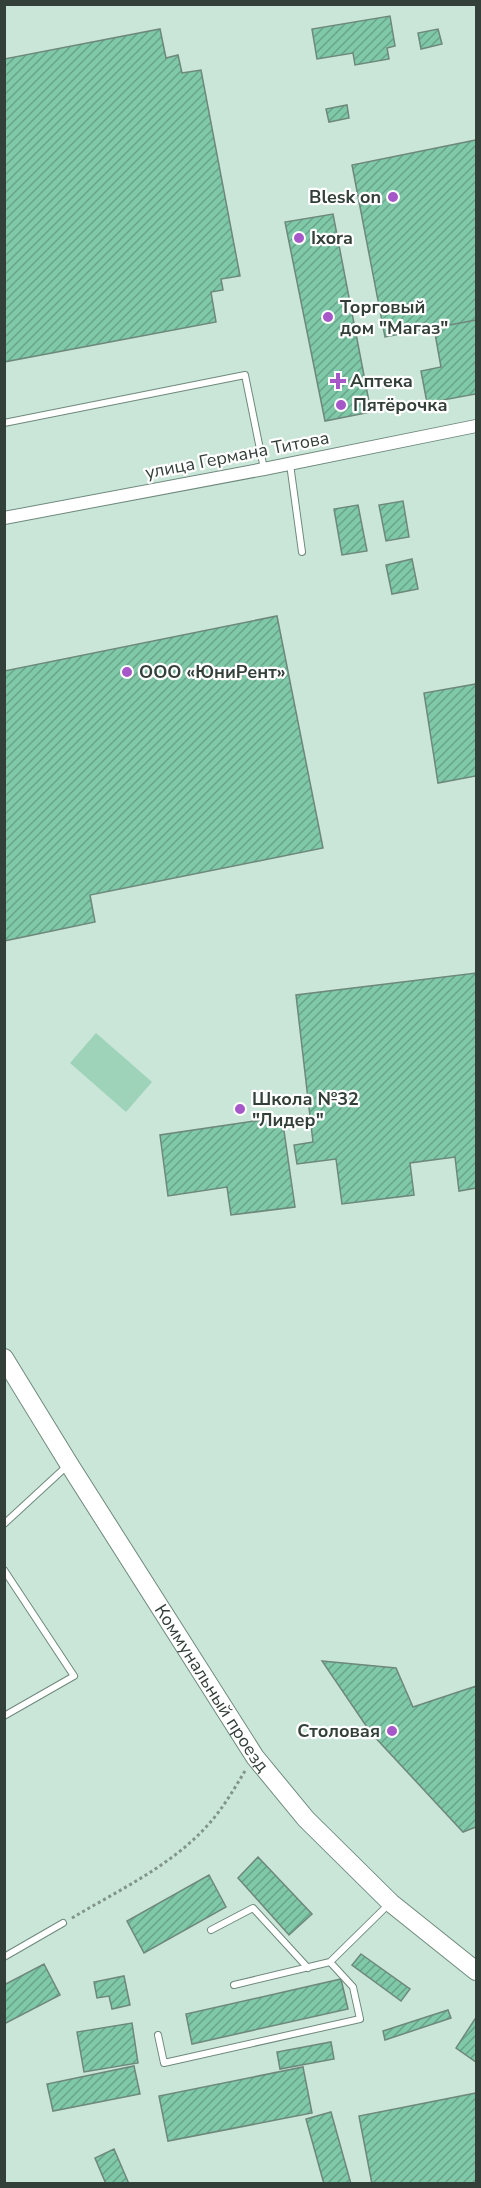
<svg xmlns="http://www.w3.org/2000/svg" width="481" height="2188" viewBox="0 0 481 2188" font-family="'Nunito Sans',sans-serif">
  <style>
    .garden { fill: #9ed3ba }
    .building { fill: url(#building-hatch); stroke: #6e887c; stroke-width: 1.5 }
    .lines { fill: none; stroke-linecap: round; stroke-linejoin: round }
    .lane-casing { stroke: #6f897d; stroke-width: 8 }
    .street-casing { stroke: #6f897d; stroke-width: 14 }
    .secondary-casing { stroke: #6f897d; stroke-width: 20 }
    .path { stroke: #80958b; stroke-width: 3; stroke-dasharray: 3 3; stroke-linecap: butt }
    .lane { stroke: #fff; stroke-width: 6 }
    .street { stroke: #fff; stroke-width: 12 }
    .secondary { stroke: #fff; stroke-width: 18 }
    .poi-dot { fill: #a657c8; stroke: #fff; stroke-width: 2 }
    .labels { text-anchor: middle; stroke-width: 4.5; stroke-linejoin: round; paint-order: stroke }
    .poi-label { font-size: 18px; font-weight: bold; fill: #333f39; stroke: #fff; text-anchor: start }
    .street-label { font-size: 18px; fill: #333f39; stroke: #fff }
  </style>
  <defs>
    <pattern id="building-hatch" width="6" height="6" patternUnits="userSpaceOnUse" patternTransform="scale(1.5)"><rect width="6" height="6" fill="#7fc8a8"/><path d="M-1 1l2-2M0 6l6-6M5 7l2-2" fill="none" stroke="#69a48a"/></pattern>
  </defs>
  <rect width="100%" height="100%" fill="#c9e6d8"/>
  <path class="garden" d="M96 1033 152 1082 126 1112 70 1063Z"/>
  <path class="building" d="M390 16 395 46 387 48 389 59 355 65 353 53 317 59 312 29Z
    M160 29 166 58 178 55 182 73 201 70 240 276 221 279 223 290 211 292 216 322 4 362V59Z
    M438 29 442 44 421 49 418 33Z
    M347 105 349 118 329 122 326 109Z
    M476 140V320L385 337 352 165Z
    M333 214 371 412 325 421 285 222Z
    M476 320V394L427 403 421 371 441 367 434 328Z
    M403 501 409 537 386 541 379 505Z
    M358 505 367 551 342 555 334 509Z
    M412 559 418 589 392 594 386 565Z
    M277 616 323 848 90 895 95 922 4 941V671Z
    M476 684V776L438 783 424 693Z
    M476 973V1188L459 1191 455 1157 410 1163 414 1195 342 1204 336 1159 297 1164 294 1145 313 1142 296 995Z
    M282 1117 295 1207 231 1215 227 1187 168 1196 160 1135Z
    M322 1661 396 1668 413 1707 476 1686V1827L463 1832 371 1733Z
    M258 1857 312 1914 289 1935 238 1878Z
    M209 1875 226 1907 144 1953 127 1921Z
    M361 1954 410 1989 401 2001 352 1965Z
    M44 1964 60 1995 4 2024V1985Z
    M124 1976 130 2005 112 2009 109 1996 97 1998 94 1982Z
    M341 1979 348 2009 192 2044 186 2014Z
    M448 2010 451 2018 385 2040 383 2031Z
    M475 2019 476 2020V2062L456 2048Z
    M132 2023 138 2063 84 2072 77 2032Z
    M331 2042 334 2059 280 2069 277 2052Z
    M134 2066 140 2094 53 2111 47 2084Z
    M303 2067 312 2113 168 2141 159 2096Z
    M476 2093V2184H372L359 2116Z
    M331 2112 351 2184H324L306 2119Z
    M114 2149 129 2184H106L95 2158Z"/>
  <g class="lines">
    <defs>
      <path id="lane" d="M4 423 245 375 264 469
        M290 464 302 552
        M4 1524 68 1465
        M4 1570 74 1676 4 1716
        M211 1930 253 1908 308 1968
        M4 1957 63 1923
        M234 1985 330 1962 390 1903
        M158 2035 164 2063 360 2019 353 1987 330 1962"/>
      <path id="street" d="M4 518 264 469 476 426"/>
      <g id="secondary">
        <path id="s1" d="M4 1358 69 1464 255 1757 306 1819 391 1903 476 1971"/>
      </g>
    </defs>
    <use href="#lane" class="lane-casing"/>
    <use href="#street" class="street-casing"/>
    <use href="#secondary" class="secondary-casing"/>
    <path class="path" d="M72 1918C124 1887 184 1860 220 1810 229 1798 237 1784 245 1771"/>
    <use href="#lane" class="lane"/>
    <use href="#street" class="street"/>
    <use href="#secondary" class="secondary"/>
  </g>
  <g class="poi-dot">
    <circle cx="393" cy="197" r="6"/>
    <circle cx="299" cy="238" r="6"/>
    <circle cx="328" cy="317" r="6"/>
    <path d="M335 372h6v6h6v6h-6v6h-6v-6h-6v-6h6z"/>
    <circle cx="341" cy="405" r="6"/>
    <circle cx="127" cy="672" r="6"/>
    <circle cx="240" cy="1109" r="6"/>
    <circle cx="392" cy="1731" r="6"/>
  </g>
  <g class="labels">
    <g class="poi-label">
      <text x="381" y="203" text-anchor="end">Blesk on</text>
      <text x="311" y="244">Ixora</text>
      <text x="340" y="313">Торговый<tspan x="340" dy="21">дом "Магаз"</tspan></text>
      <text x="350" y="387">Аптека</text>
      <text x="353" y="411">Пятёрочка</text>
      <text x="139" y="678">ООО «ЮниРент»</text>
      <text x="252" y="1105">Школа №32<tspan x="252" dy="21">"Лидер"</tspan></text>
      <text x="380" y="1737" text-anchor="end">Столовая</text>
    </g>
    <g class="street-label">
      <text transform="translate(237 455) rotate(-11)" y="6">улица Германа Титова</text>
      <text dy="6" stroke="none"><textPath href="#s1" startOffset="390">Коммунальный проезд</textPath></text>
    </g>
  </g>
  <rect width="481" height="2188" fill="none" stroke="#333f39" stroke-width="12"/>
</svg>
